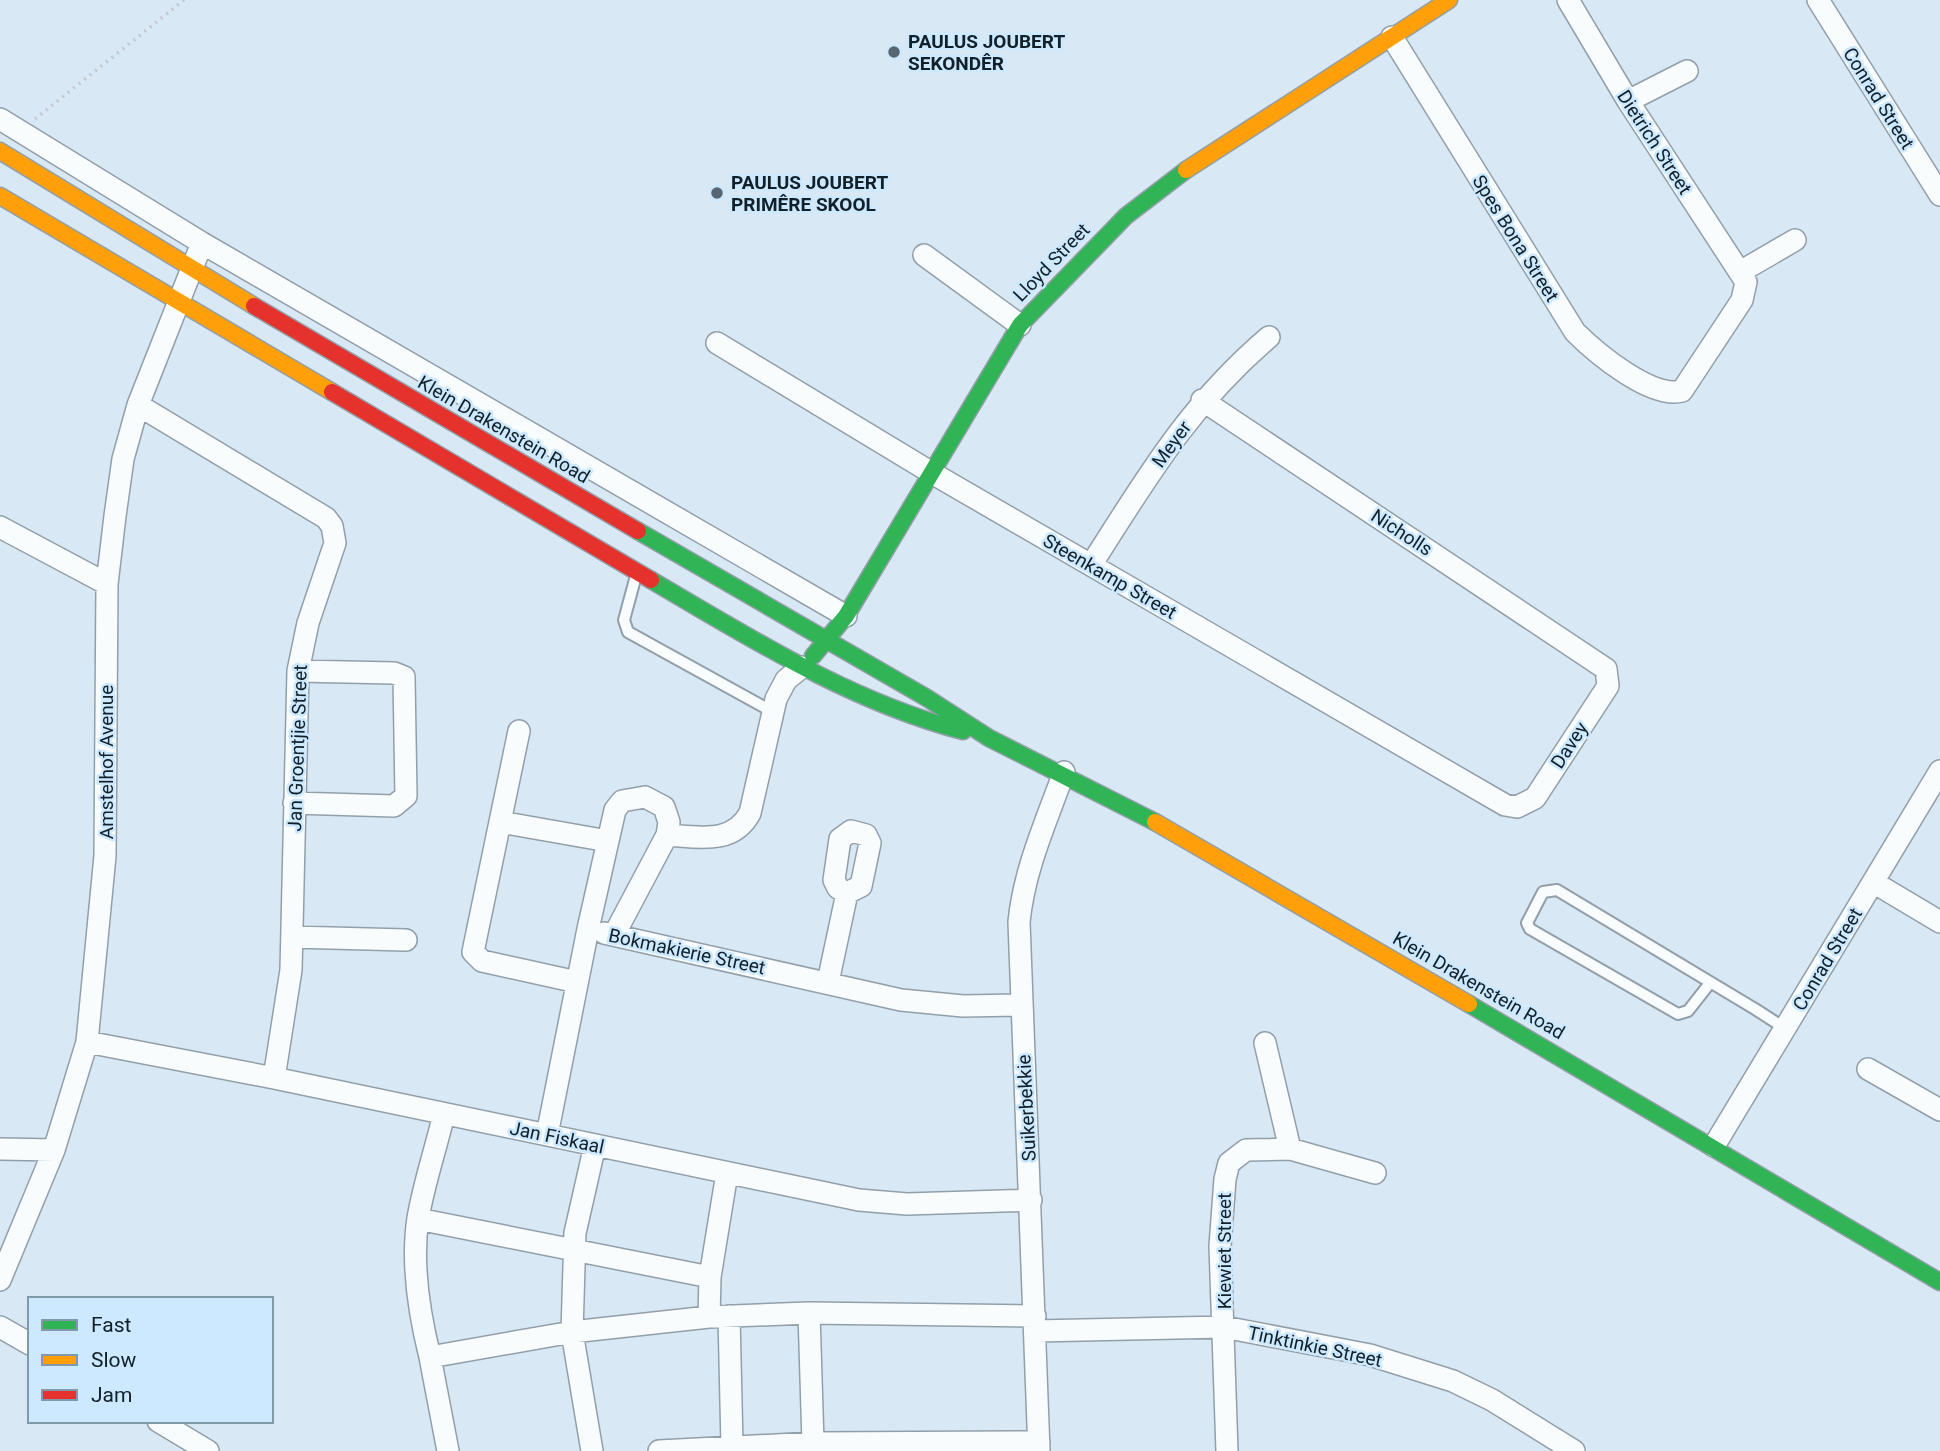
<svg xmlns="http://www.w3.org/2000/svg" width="1940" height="1451" viewBox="0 0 1940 1451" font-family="Roboto,sans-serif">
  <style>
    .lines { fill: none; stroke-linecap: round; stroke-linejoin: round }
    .lane-casing { stroke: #929fa9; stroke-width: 14 }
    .street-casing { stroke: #929fa9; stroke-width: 24 }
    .fast-casing { stroke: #929fa9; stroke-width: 19 }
    .slow-casing { stroke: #929fa9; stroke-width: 19 }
    .jam-casing { stroke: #929fa9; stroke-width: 19 }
    .path { stroke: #c3c8ce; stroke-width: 3.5; stroke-dasharray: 2 5; stroke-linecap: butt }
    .lane { stroke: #f9fcfd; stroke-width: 10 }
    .street { stroke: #f9fcfd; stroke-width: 21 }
    .fast { stroke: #30b455; stroke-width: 16 }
    .slow { stroke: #ff9f0a; stroke-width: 16 }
    .jam { stroke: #e5322d; stroke-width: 16 }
    .poi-dot { fill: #576670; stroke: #cde9ff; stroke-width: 2.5 }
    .labels { text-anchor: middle; stroke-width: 5; stroke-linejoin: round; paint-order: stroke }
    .poi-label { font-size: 19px; font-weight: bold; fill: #122029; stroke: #cde9ff; text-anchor: start }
    .street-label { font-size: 19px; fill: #122029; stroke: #cde9ff }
  </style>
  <rect width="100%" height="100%" fill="#d8e8f4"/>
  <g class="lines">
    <defs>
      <path id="lane" d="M637 572 624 620 628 632 773 712
        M1710 983 1688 1011 1678 1014 1530 929 1527 923 1543 892 1557 890 1755 1009 1786 1029"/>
      <path id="street" d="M1818 0 1940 195
        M1392 37 1575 332C1596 353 1651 399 1682 391L1742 300 1746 282 1628 101 1568 0
        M1628 101 1687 71
        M0 119 202 243 846 616
        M924 255 1020 325
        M1740 272 1795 240
        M717 343 932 473 1505 805 1517 807 1535 798 1608 686 1606 669 1202 400
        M138 405 326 518 332 526 335 543 308 623 298 671 291 970 274 1078
        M0 527 107 584
        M1091 565C1146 479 1189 405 1269 337
        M294 803 394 806 406 796 404 677 394 673 298 671
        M500 822 519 731
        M667 835C699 837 733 845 750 813L776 699 786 680 802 667
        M1873 882 1940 922
        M604 933 901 1000 963 1006 1021 1005
        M292 937 406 940
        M577 982 482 961 473 952 500 822 608 841
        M828 982 847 893 838 888 834 880 840 839 851 831 866 835 870 843 861 886 847 893
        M87 1042 274 1078 859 1200 907 1204 1031 1200
        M1265 1043 1290 1149
        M1868 1069 1940 1110
        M547 1135 588 929 615 810 622 801 645 797 664 807 669 822 667 835 614 935
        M595 1145 575 1233 572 1332 709 1317 809 1313 1035 1316
        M1714 1146 1940 771
        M0 1149 54 1150
        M418 1219 710 1277 727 1173
        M0 1280 54 1150 87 1042 105 856 107 584 115 516 123 459 138 405 202 243
        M809 1313 813 1443
        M729 1316 732 1446
        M709 1317 710 1277
        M0 1327 30 1344
        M1035 1331 1224 1327 1370 1355 1453 1381 1492 1400 1574 1451
        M430 1357C419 1313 411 1264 418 1218 424 1183 436 1148 444 1114
        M158 1421 208 1451
        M448 1451 430 1357 572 1332 592 1451
        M659 1451 813 1443 1039 1442
        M1039 1451 1019 922C1024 870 1046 822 1064 772
        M1227 1451 1220 1246 1225 1179 1229 1163 1246 1150 1290 1149 1375 1173"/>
      <path id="fast" d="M638 531 927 698 989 738 1155 822
        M651 580C750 638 851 702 963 731
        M813 656 846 616 1020 325 1126 216 1186 170
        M1469 1004 1940 1282"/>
      <path id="slow" d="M0 151 254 306
        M1186 170 1449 0
        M0 196 332 392
        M1155 822 1469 1004"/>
      <path id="jam" d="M254 306 638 531
        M332 392 651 580"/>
    </defs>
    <use href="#lane" class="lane-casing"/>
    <use href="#street" class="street-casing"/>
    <use href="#fast" class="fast-casing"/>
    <use href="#slow" class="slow-casing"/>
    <use href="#jam" class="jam-casing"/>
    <path class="path" d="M35 119 184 0"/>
    <use href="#lane" class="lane"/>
    <use href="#street" class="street"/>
    <use href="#fast" class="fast"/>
    <use href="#slow" class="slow"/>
    <use href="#jam" class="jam"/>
  </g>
  <g class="poi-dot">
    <circle cx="894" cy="52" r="7"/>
    <circle cx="717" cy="193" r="7"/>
  </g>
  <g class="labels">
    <g class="poi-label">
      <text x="908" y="48">PAULUS JOUBERT<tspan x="908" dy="22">SEKONDÊR</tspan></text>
      <text x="731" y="189">PAULUS JOUBERT<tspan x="731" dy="22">PRIMÊRE SKOOL</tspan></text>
    </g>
    <g class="street-label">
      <text transform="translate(1879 98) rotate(58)" y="7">Conrad Street</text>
      <text transform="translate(1655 142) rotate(57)" y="7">Dietrich Street</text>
      <text transform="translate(1516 238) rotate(58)" y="7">Spes Bona Street</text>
      <text transform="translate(1051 262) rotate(-46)" y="7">Lloyd Street</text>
      <text transform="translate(504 429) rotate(30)" y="7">Klein Drakenstein Road</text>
      <text transform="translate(1171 444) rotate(-54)" y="7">Meyer</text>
      <text transform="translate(1402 532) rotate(33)" y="7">Nicholls</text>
      <text transform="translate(1110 576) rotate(30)" y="7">Steenkamp Street</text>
      <text transform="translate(1569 745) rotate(-57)" y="7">Davey</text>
      <text transform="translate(297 748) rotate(-88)" y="7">Jan Groentjie Street</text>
      <text transform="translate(106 762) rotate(-90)" y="7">Amstelhof Avenue</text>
      <text transform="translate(687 951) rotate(12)" y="7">Bokmakierie Street</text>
      <text transform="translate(1827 959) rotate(-59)" y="7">Conrad Street</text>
      <text transform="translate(1479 985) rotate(30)" y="7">Klein Drakenstein Road</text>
      <text transform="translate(1026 1108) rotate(-93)" y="7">Suikerbekkie</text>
      <text transform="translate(557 1137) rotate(12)" y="7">Jan Fiskaal</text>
      <text transform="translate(1224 1251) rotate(-90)" y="7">Kiewiet Street</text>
      <text transform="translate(1315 1346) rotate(12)" y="7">Tinktinkie Street</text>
    </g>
  </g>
  <rect x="28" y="1297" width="245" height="126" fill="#cde9ff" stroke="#8299a9" stroke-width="2"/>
  <rect x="42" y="1320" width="35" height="10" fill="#30b455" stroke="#8299a9" stroke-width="2"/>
  <text x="91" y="1332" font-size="21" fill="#122029">Fast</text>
  <rect x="42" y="1355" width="35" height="10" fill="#ff9f0a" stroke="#8299a9" stroke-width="2"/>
  <text x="91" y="1367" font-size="21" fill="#122029">Slow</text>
  <rect x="42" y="1390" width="35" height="10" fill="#e5322d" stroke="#8299a9" stroke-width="2"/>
  <text x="91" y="1402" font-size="21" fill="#122029">Jam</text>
</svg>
